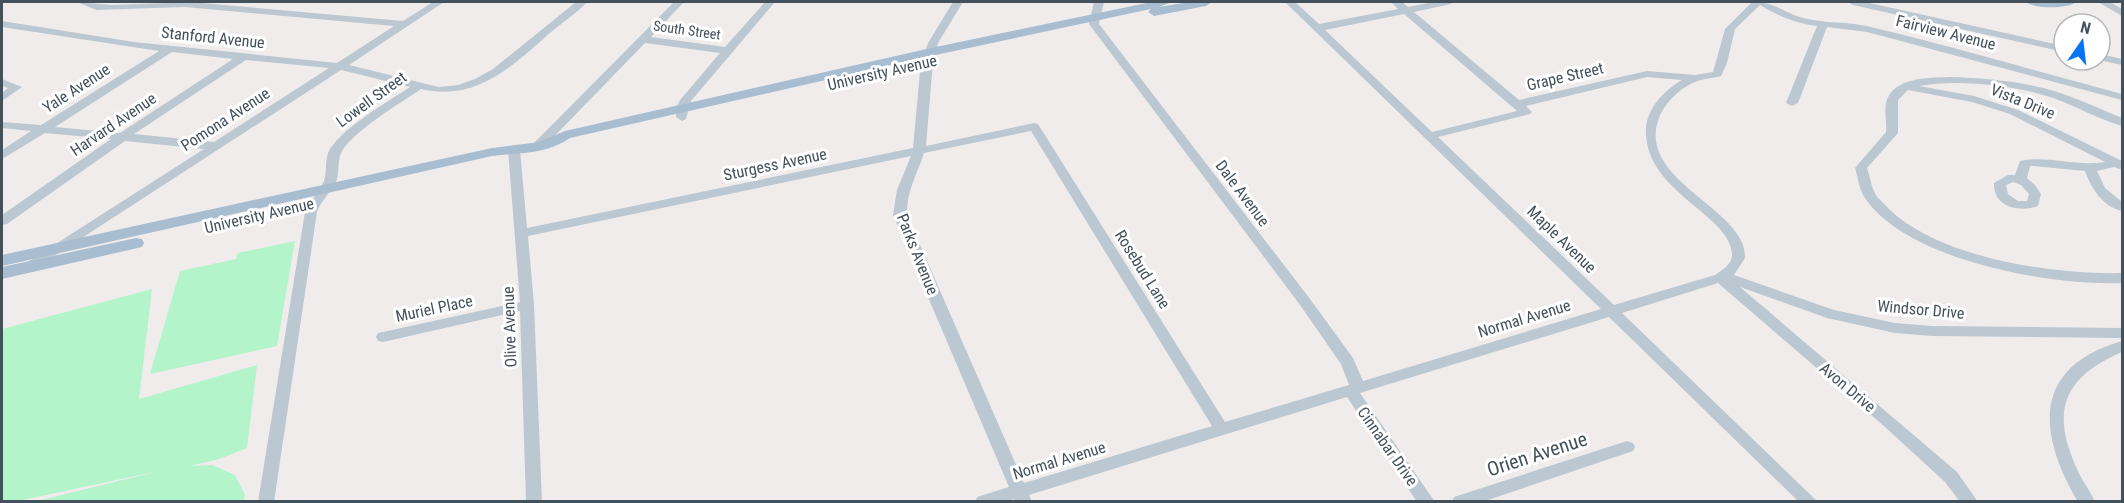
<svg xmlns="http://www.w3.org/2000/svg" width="2124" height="503" viewBox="0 0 2124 503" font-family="'Roboto Condensed',sans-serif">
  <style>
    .green { fill: #b4f4ca }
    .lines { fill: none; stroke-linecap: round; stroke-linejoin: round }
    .minor { fill: #bbc8d1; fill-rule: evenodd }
    .major { fill: #a8bed0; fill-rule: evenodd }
    .labels { text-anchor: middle; stroke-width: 6; stroke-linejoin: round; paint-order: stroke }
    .far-street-label { font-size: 14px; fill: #43515c; stroke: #fff }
    .street-label { font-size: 16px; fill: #43515c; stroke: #fff }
    .near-street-label { font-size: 20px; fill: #43515c; stroke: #fff }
  </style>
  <rect width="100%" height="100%" fill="#f0ecec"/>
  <path class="green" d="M295 241 277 346 150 374 180 271 236 259 238 253Z
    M152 289 139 399 257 365 247 448 219 459 190 466 212 465 235 475 245 495 244 501H37L159 471 18 501H2V329Z"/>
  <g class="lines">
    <path class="minor" d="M77 2 111 5 191 2 403 21 433 2H444L349 65 439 87 458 85 475 79 493 69 576 2H587C577 13 563 22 551 32 513 66 476 102 421 89 402 102 350 133 341 153 337 162 340 175 335 184 329 194 321 201 317 212L274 502H258L305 212C309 200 320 192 324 181 327 172 325 162 328 153 338 130 389 101 410 87L341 70 31 271 24 266 26 263 204 149 125 141 7 224 2 225V215L111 139 45 133 2 159V150L31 131 2 128V122L41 125 159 51 2 27V21L134 42 337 63 394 26 185 7 96 10ZM172 52 233 59 120 133 55 127ZM246 60 329 68 214 142 134 134Z
      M674 2H684L651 37 725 47 765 2H775L691 101 686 119 682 121 676 117V108L680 100 720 53 645 43 543 148H535L533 145 535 142Z
      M953 2H963L938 43 933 61 926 146 1034 123 1038 124 1225 422 1349 385 1341 364 1300 305 1089 24 1094 2H1104L1099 24 1310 299 1353 358 1363 381 1601 309 1285 2H1295L1319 24 1398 9 1391 2H1402L1408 7 1434 2H1452L1451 4 1414 12 1519 100 1647 71 1695 75 1713 72 1725 29 1752 2C1776 2 1782 12 1803 18 1825 24 1849 21 1871 27 1955 47 2038 72 2122 94V100L1867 32 1827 27 1798 103 1792 106 1786 103 1817 26C1795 23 1778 16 1760 5L1735 29 1727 63 1721 76C1714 78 1706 78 1698 81 1682 86 1665 102 1659 118 1635 181 1748 209 1745 258L1734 275 1834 310 1895 323 1932 326 2122 328V338L1932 336 1895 333 1827 318 1740 287 1957 472 1978 502H1960L1945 482 1885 427 1718 283 1622 313 1818 502H1799L1609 317 1360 393 1435 502H1417L1347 397 1029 495 1032 502H1015L1014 499 1007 502H975L977 497 1009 487 893 215 897 190 911 156 528 236 534 305 542 502H526L520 311 383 342 378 341 376 337 378 333 383 332 520 302 508 150 510 147 514 146 520 150 527 228 913 148 921 61 928 43ZM1404 14 1517 111 1432 132 1325 30ZM1647 77 1682 80C1663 91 1644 111 1646 135 1649 193 1731 216 1732 254 1733 264 1722 270 1715 275L1614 305 1438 137 1530 114 1532 112 1526 106ZM1031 131 1212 426 1024 483 907 215C906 192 917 175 924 153Z
      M1848 2H1865L2064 46V52L1853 5Z
      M2098 2H2110L2122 9V16Z
      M2100 54 2122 59V65L2099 60Z
      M1949 77C1984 78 2020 81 2054 91 2077 98 2100 109 2122 118V126C2098 119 2076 106 2053 98 2016 85 1957 79 1919 86L1974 96 2018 110 2122 161V170L2114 167 2097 171 2105 188 2122 202V211C2103 207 2091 188 2085 171L2033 166H2030L2027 178 2035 185 2041 194 2038 206C2019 213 1993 207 1994 183L2008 175H2015L2020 161C2047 155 2076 167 2105 162L2010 114 1972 102 1908 90 1898 100V133L1867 168C1870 176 1871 187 1876 195 1878 199 1885 204 1888 208 1938 258 2054 275 2122 273V283C2052 286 1907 261 1865 198 1859 190 1858 177 1855 168L1886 132C1887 123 1884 112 1886 103 1892 77 1928 78 1949 77ZM2013 182 2021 185 2029 194 2027 201H2018L2008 194 2006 185Z
      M2 79 22 87 2 101V93L8 88 2 86Z
      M2122 341V352C2064 377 2050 410 2077 469 2082 481 2090 490 2095 502H2078C2037 432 2032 367 2122 341Z
      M1627 441 1633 443 1635 447 1633 451 1482 502H1452L1454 497Z"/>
    <path class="major" d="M1151 2H1172L1159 7 1189 2H1212L1206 6 1154 16 1148 12 1151 9 931 56 570 138C547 154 519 153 492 156L2 266V255L492 148 539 142 565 131 931 48Z
      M2026 2H2076C2068 9 2034 9 2026 2Z
      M136 238 142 239 144 243 142 247 2 279V267Z"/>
  </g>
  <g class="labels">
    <g class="far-street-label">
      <text transform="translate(687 30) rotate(8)" y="5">South Street</text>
    </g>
    <g class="street-label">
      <text transform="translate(1946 32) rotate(14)" y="6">Fairview Avenue</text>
      <text transform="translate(213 37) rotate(6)" y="6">Stanford Avenue</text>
      <text transform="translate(882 72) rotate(-13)" y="6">University Avenue</text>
      <text transform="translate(1565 76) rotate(-13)" y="6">Grape Street</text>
      <text transform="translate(76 88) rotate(-33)" y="6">Yale Avenue</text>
      <text transform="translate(371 99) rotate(-36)" y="6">Lowell Street</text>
      <text transform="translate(2023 101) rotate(22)" y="6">Vista Drive</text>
      <text transform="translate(225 119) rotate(-33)" y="6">Pomona Avenue</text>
      <text transform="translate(113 124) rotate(-34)" y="6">Harvard Avenue</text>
      <text transform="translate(775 164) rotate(-12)" y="6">Sturgess Avenue</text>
      <text transform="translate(1243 193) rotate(53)" y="6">Dale Avenue</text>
      <text transform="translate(259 215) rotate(-13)" y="6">University Avenue</text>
      <text transform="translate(1562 239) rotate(44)" y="6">Maple Avenue</text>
      <text transform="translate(918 254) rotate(68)" y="6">Parks Avenue</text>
      <text transform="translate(1143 269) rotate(58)" y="6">Rosebud Lane</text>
      <text transform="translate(434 308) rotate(-12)" y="6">Muriel Place</text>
      <text transform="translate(1921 309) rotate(5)" y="6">Windsor Drive</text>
      <text transform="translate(1524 318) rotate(-17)" y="6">Normal Avenue</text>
      <text transform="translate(509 327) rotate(-92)" y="6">Olive Avenue</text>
      <text transform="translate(1848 387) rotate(40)" y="6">Avon Drive</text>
      <text transform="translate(1388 446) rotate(55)" y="6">Cinnabar Drive</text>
      <text transform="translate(1059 460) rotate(-17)" y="6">Normal Avenue</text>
    </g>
    <g class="near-street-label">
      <text transform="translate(1537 454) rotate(-18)" y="7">Orien Avenue</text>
    </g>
  </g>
  <rect width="2124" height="503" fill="none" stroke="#43515c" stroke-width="6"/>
  <g transform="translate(2082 42) rotate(14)"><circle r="28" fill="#ffffff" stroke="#b4b9be" stroke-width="1.5"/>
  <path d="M0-4.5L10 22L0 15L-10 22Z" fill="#0475f2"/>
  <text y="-9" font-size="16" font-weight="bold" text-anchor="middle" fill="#43515c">N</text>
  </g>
</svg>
